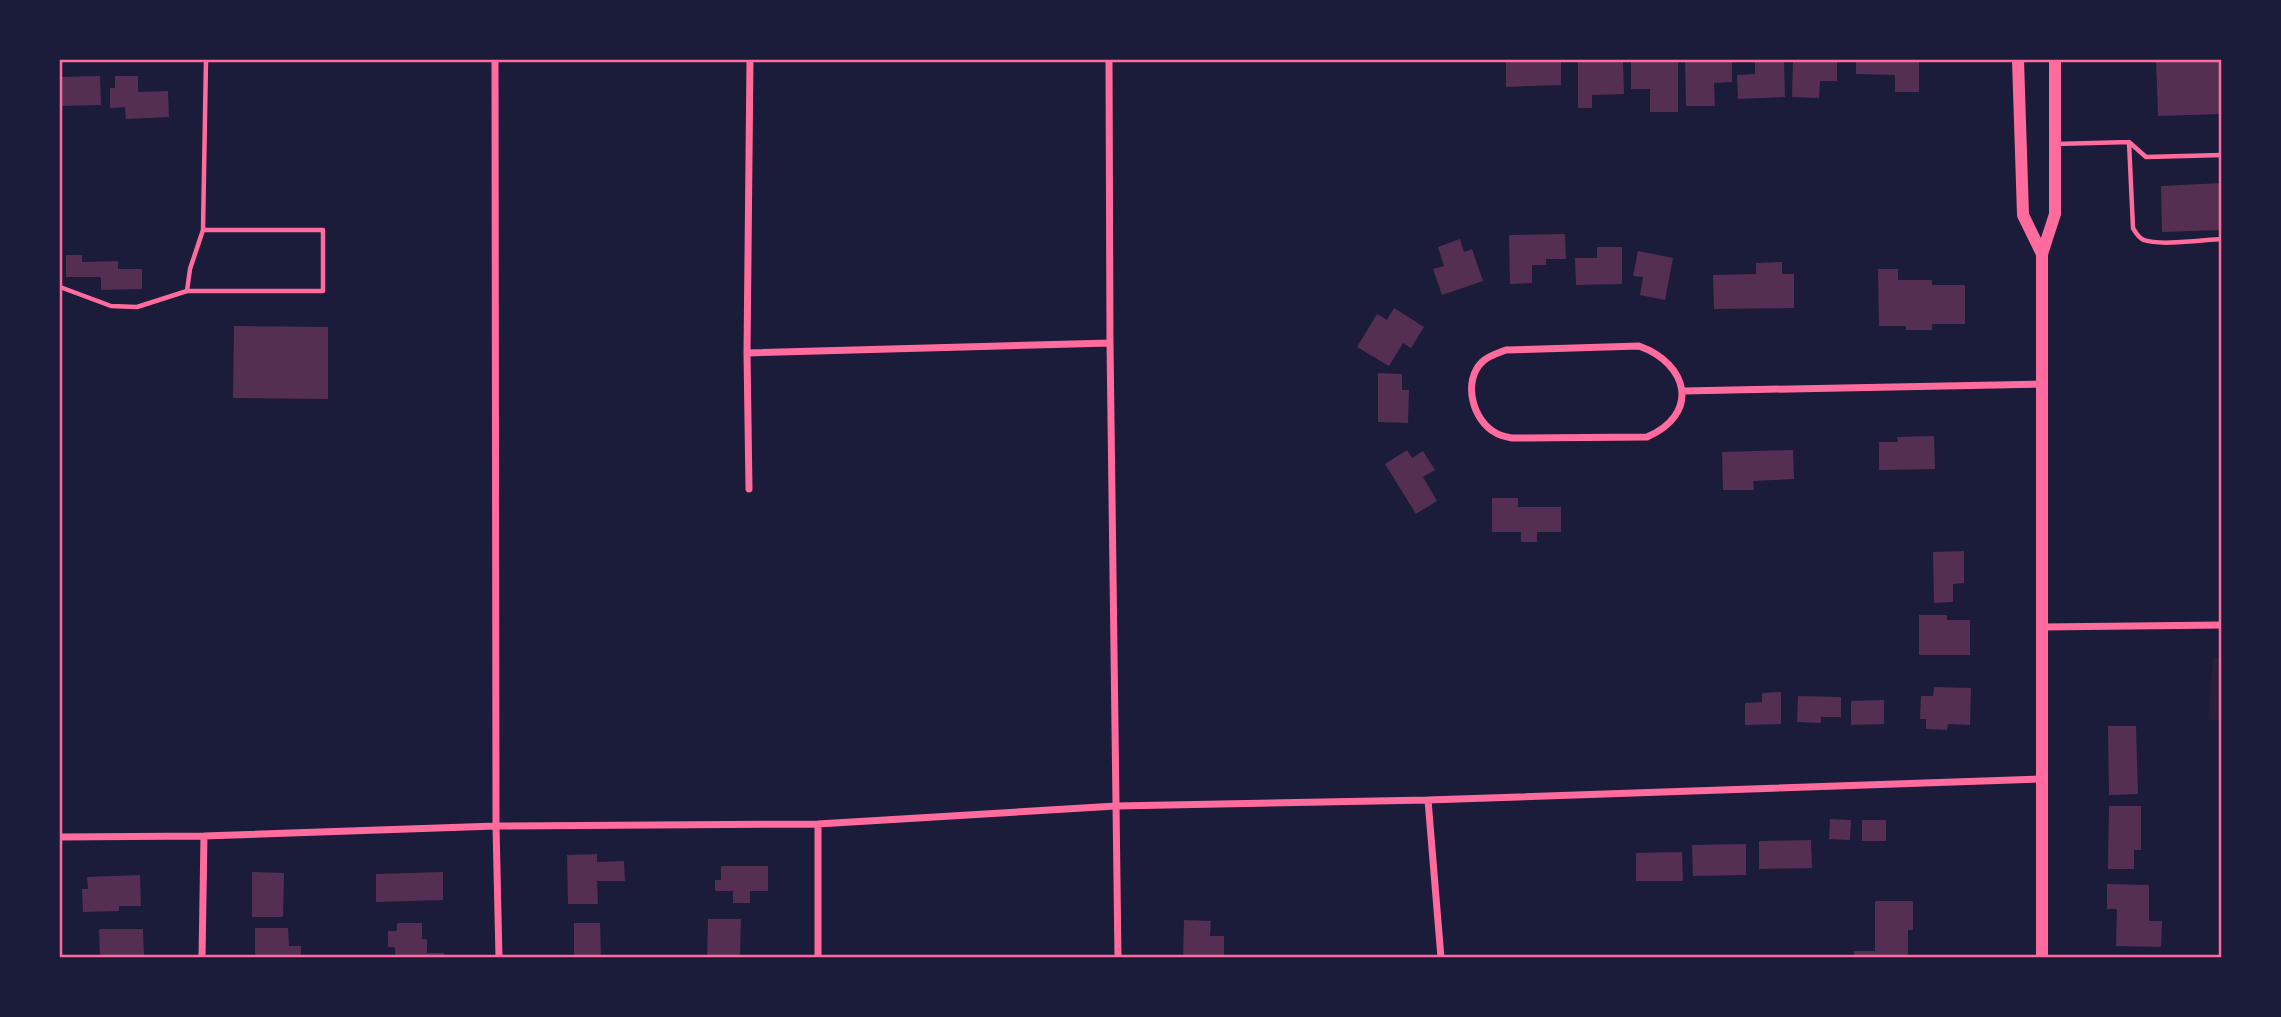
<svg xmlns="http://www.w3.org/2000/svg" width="2281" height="1017" viewBox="0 0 2281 1017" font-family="Arial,sans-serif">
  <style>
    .green { fill: #2a1e3b }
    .building { fill: #542f53 }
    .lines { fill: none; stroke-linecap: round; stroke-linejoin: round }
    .service { stroke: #ff6b9d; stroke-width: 4.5 }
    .minor { stroke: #ff6b9d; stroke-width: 7 }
    .secondary { stroke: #ff6b9d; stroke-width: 12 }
    .neatline { fill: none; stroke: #ff6b9d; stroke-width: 2.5 }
  </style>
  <rect width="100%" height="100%" fill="#1b1b3a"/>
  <path class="green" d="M2213 657 2221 658V720H2208Z"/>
  <path class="building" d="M1518 60H1561V85L1506 87V61Z
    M1578 60H1623L1624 94 1592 95V108H1578Z
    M1631 60H1678V112H1650V89H1631Z
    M1685 60H1732V82L1714 83 1715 106H1686Z
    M1755 60H1784L1785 97 1738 99 1737 75 1755 74Z
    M1793 60H1837V81H1820L1819 98 1792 97Z
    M1856 60H1919V92H1895V75L1856 74Z
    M2156 60H2222V114L2158 116Z
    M100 76 101 105 60 106V77Z
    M115 76H138V92L168 91 169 117 126 119 125 107 110 108V88H115Z
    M2222 183V230L2162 232 2161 186Z
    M1565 234 1566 259H1546V265H1532V283L1510 284 1509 235Z
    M1460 239 1464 252 1472 249 1483 281 1442 295 1433 269 1444 266 1438 247Z
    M1597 247H1622V284L1576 285 1575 258H1597Z
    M1638 251 1673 258 1665 300 1640 295 1643 277 1633 276Z
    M66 255H82V262L118 261V269H142V289L101 290V277H66Z
    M1782 262V274H1794V308L1714 309 1713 275 1756 274V263Z
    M1878 269H1898V280H1932V285H1965V324H1932V330H1906V326H1879Z
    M1394 308 1424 327 1411 348 1403 343 1389 366 1357 347 1377 314 1387 320Z
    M234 326 328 327V399L233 398Z
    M1378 373 1402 374V390H1409L1408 423 1378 422Z
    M1934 436 1935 469 1879 470V442H1898L1897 437Z
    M1407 450 1412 458 1423 451 1435 470 1423 477 1437 501 1416 514 1385 464Z
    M1793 450 1794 479 1753 481 1754 490H1723L1722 452Z
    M1492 498H1518V507H1561V532H1537V542H1521V532H1492Z
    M1964 551V583L1953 584V602L1934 603 1933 552Z
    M1919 615H1947V620H1970V655H1919Z
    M1934 687 1971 688 1970 725 1948 724 1947 730 1926 729V719H1920L1921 696H1933Z
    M1781 692V724L1745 725V703L1762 702V693Z
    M1798 696 1841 697V717H1821V723L1797 722Z
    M1884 700V724L1851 725V701Z
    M2108 726H2136L2138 794 2109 795Z
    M2109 806H2141V850H2134V869H2108Z
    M1830 819 1851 820 1850 840 1829 839Z
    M1862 820H1886V841H1862Z
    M1811 840 1812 868 1759 869V841Z
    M1746 844V875L1693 876 1692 845Z
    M1682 852 1683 881H1636V853Z
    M597 854V862L624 861 625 881H597L598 904H568L567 855Z
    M721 866H768V891H750V903H733V891H715V880H721Z
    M252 872 284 873 283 917H252Z
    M443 872V900L376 902V874Z
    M140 875 141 906H119V911L83 912 82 889H88L87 877Z
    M2107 884 2149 885V921H2162L2161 947 2116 946 2117 909H2107Z
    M1875 901H1913V930H1908V958H1854V951H1875Z
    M708 919H741L740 958H707Z
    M1184 920 1211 921 1210 936H1224V958H1183Z
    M397 923H422V939H427V953H444V958H395V947H388V931H397Z
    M574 923H600L601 958 574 955Z
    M255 928H288L289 946H301V958H255Z
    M99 929H143L144 958H100Z"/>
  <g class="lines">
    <path class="service" d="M2129 142 2133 228C2136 233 2138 238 2144 240 2160 246 2202 240 2222 239
      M2056 144 2129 142 2146 157 2222 155
      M203 230H323V291H187L190 269 203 230 206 60
      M60 287 111 306 137 307 187 291"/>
    <path class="minor" d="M495 60 496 826 499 958
      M1109 60 1110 343 1118 958
      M1639 346C1689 364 1700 414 1647 437L1512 438C1507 437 1500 436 1496 433 1473 421 1462 382 1482 362 1488 356 1498 353 1506 350Z
      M747 353 1110 343
      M1683 391 2042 384
      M749 489 747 353 750 60
      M2042 627 2222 625
      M1428 800 1441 958
      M60 837 204 836 496 826 818 824 1116 806 1428 800 2042 779
      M202 958 204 836
      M818 958V824"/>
    <path class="secondary" d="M2018 60 2023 215 2042 254
      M2042 958V254L2055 214V60"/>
  </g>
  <rect width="2281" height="1017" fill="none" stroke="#1b1b3a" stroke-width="122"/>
  <rect x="61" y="61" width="2159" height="895" class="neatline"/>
</svg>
